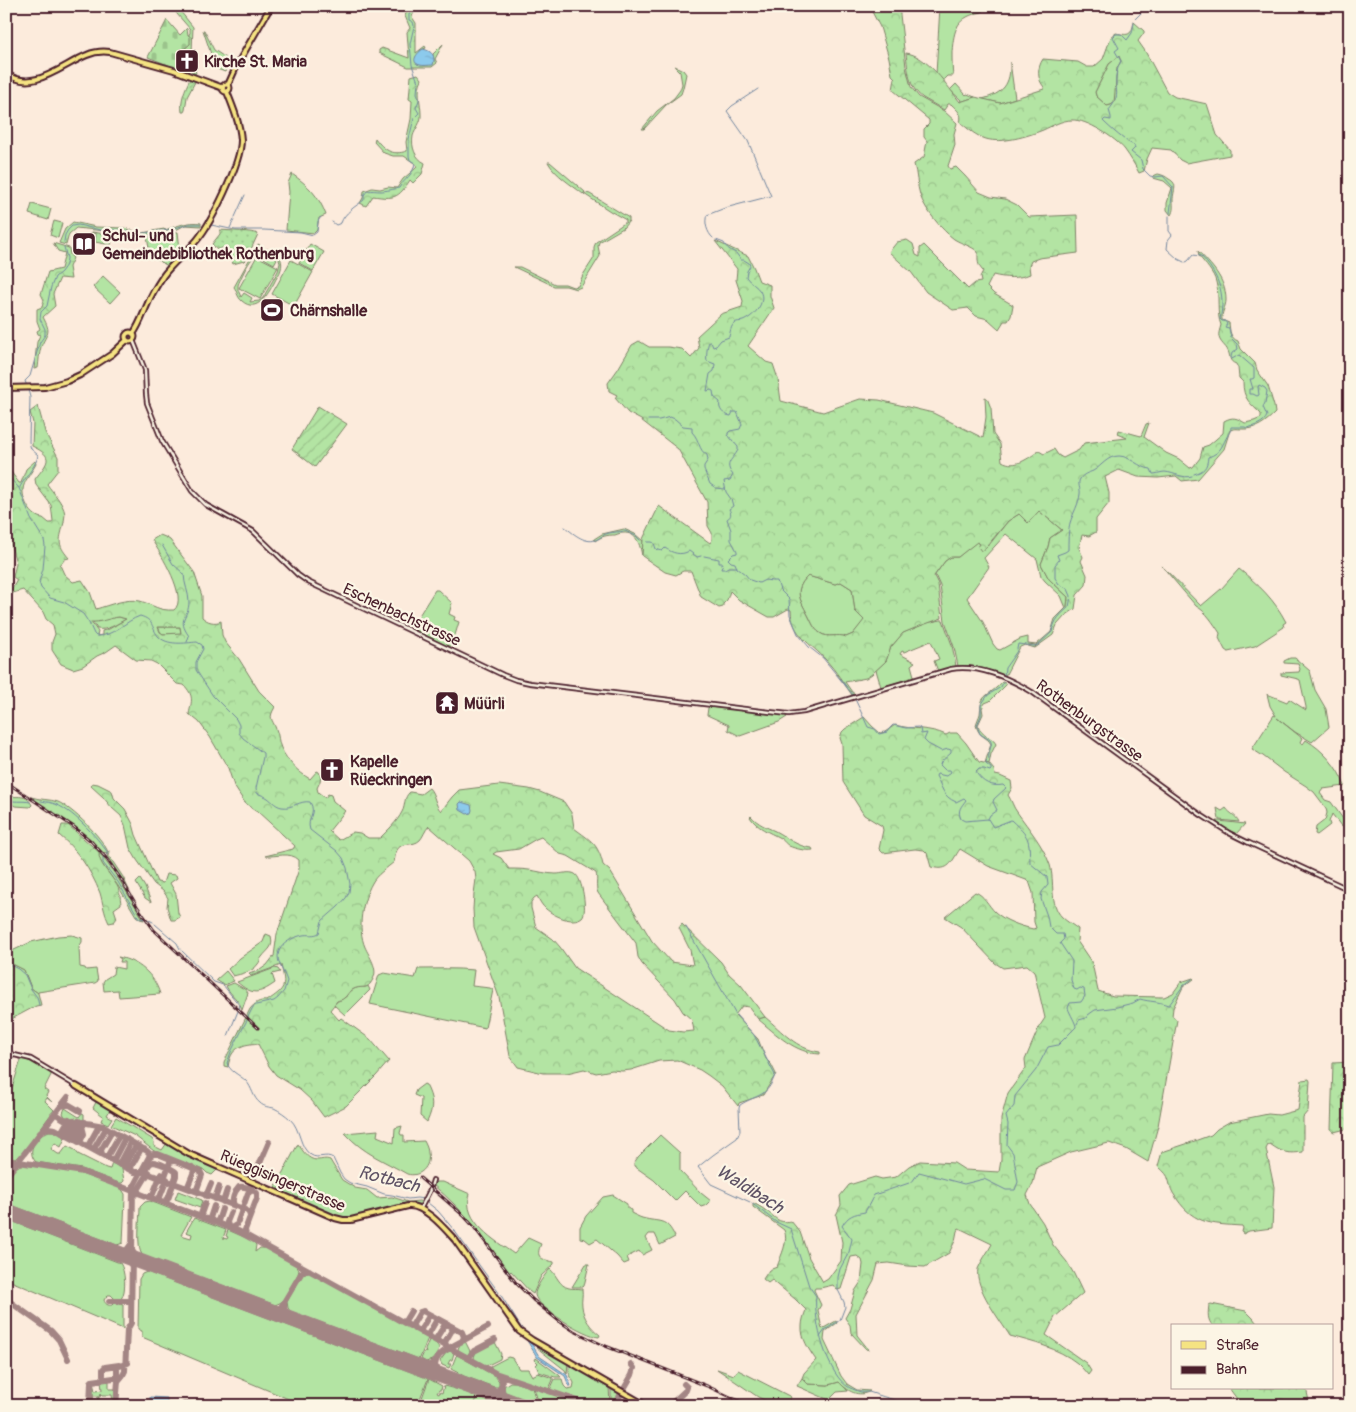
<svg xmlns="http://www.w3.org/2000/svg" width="1356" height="1412" viewBox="0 0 1356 1412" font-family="Pangolin,sans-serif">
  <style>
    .grass { fill: #b3e4a3; stroke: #7e8267; fill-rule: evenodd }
    .forest { fill: url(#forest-crowns); stroke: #7e8267; fill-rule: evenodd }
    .cemetery { fill: url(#cemetery-stones); stroke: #7e8267 }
    .park { fill: url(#park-dots); stroke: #7e8267 }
    .garden { fill: url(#garden-furrows); stroke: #7e8267 }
    .water { fill: url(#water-ripples); stroke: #72869f }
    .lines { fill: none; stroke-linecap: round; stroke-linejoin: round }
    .stream { stroke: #72869f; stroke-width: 1 }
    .taxiway { stroke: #a38584; stroke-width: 6 }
    .runway { stroke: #a38584; stroke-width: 16 }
    .minor-casing { stroke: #4a1f2b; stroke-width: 6 }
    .major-casing { stroke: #4a1f2b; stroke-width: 8 }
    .minor { stroke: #fcf5e5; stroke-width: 2.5 }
    .major { stroke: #f5e382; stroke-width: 4 }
    .rail-casing { stroke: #4a1f2b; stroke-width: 3 }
    .rail { stroke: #fcf5e5; stroke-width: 1; stroke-dasharray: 4; stroke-linecap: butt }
    .labels { text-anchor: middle; stroke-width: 4.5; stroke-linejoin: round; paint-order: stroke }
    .poi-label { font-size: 16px; font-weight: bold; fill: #4a1f2b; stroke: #fcf5e5; text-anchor: start }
    .street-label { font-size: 16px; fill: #4a1f2b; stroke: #fcf5e5 }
    .water-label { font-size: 18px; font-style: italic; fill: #5e5265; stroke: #fcf5e5 }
  </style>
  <defs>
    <pattern id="forest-crowns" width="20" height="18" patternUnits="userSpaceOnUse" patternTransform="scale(1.25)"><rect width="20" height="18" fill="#b3e4a3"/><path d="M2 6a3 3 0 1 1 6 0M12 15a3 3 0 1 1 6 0" fill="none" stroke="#9bc38c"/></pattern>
    <pattern id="cemetery-stones" width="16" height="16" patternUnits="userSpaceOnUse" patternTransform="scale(1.25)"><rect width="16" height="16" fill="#b3e4a3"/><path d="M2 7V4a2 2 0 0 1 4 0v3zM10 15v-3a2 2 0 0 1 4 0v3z" fill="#9bc38c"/></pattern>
    <pattern id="park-dots" width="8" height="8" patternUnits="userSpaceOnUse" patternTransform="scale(1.25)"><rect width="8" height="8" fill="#b3e4a3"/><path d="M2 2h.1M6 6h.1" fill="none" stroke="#9bc38c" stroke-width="1.8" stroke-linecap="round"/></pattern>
    <pattern id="garden-furrows" width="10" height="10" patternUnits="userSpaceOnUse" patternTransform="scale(1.25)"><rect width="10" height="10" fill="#b3e4a3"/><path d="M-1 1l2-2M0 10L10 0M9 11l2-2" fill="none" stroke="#9bc38c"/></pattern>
    <pattern id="water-ripples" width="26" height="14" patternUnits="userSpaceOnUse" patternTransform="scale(1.25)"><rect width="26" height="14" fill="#8ccaec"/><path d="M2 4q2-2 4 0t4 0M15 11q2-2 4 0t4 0" fill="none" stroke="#7aadcb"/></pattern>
  </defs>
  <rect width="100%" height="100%" fill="#fcebdc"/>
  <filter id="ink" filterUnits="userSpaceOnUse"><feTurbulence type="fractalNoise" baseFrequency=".02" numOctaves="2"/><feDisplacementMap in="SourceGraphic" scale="10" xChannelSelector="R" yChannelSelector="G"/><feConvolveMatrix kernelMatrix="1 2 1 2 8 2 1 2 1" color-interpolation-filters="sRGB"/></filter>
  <g filter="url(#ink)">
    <path class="grass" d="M940 6H968L983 11 982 12C957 17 954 28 952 52 952 60 952 68 953 76H947L944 79V82L936 74Z
      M203 30H204L214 50 229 60 225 72 204 64 209 57V55L211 54Z
      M1119 56 1121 61 1114 103 1111 105 1107 106 1096 96 1095 92 1109 64Z
      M1010 62 1015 98 1000 103 982 99C1003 94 1011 84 1010 62Z
      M675 66 683 70 686 74 683 88 681 94 666 105 644 129H642L657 111 674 98 680 90 682 84 680 72 675 67Z
      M956 84 966 95 967 94 975 97 960 102 961 100 950 90Z
      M548 162H550L585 192 583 194C572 185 555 175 548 162Z
      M292 174C308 185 319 196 326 215L319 218 317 230 314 233 286 230 289 192 288 183Z
      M1158 174C1163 175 1165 176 1169 179 1179 184 1173 191 1173 200 1173 206 1174 210 1171 215L1167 210V203L1172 188 1164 181 1153 178V176Z
      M586 193 590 194 629 218V221L623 228 599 242 598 246 600 256 581 287 576 289 566 286H554L514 267H520L555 284H565L573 287 578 286 583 275 594 258V247L596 242 626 222V220L610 211 584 194Z
      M32 204 51 209 48 220 29 214Z
      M54 221 62 223 58 238 50 235Z
      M92 232 113 235 111 245 95 242 96 234 91 233Z
      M178 232 180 249 150 254 147 237Z
      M258 244 260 245 258 248 259 249C271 247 285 255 281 269 280 274 276 278 274 283 268 294 257 314 242 301 237 297 237 291 234 287ZM265 250 262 257 274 264 278 257 280 263 278 271 263 298 259 301 250 302 252 298 244 293 241 297 238 290V285C243 273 252 252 265 250Z
      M310 244 324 252 313 271 299 263Z
      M180 253 177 258 168 266 152 257Z
      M257 256 278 267 260 299 239 288Z
      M291 260 313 272 294 306 272 294Z
      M103 276 120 292 110 303 93 287Z
      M1038 510 1062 530 1050 538 1048 547 1041 564 1049 579 1068 597 1067 607 1066 608 1061 596 1045 581 1041 576 1037 559 1006 534 984 558 989 567 967 598 983 622 993 644 997 649 1000 650 1020 639 1028 637V644L1036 645 1035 648 1025 645 1020 647 1005 676C990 670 975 664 958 666L954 647 945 621 940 586 935 575 945 561 951 557H958L977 541 980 544 989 545 1008 521 1019 514Z
      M624 529 635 534 643 541 642 556C640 545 637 532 623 533 620 533 618 534 615 535 607 535 602 536 595 541L594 539 602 534Z
      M1161 565 1201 606 1221 589 1239 569C1259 585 1274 599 1286 622L1283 624 1284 627 1255 646 1228 652 1225 650 1219 638 1220 633C1213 623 1207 612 1196 606Z
      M808 576 835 584 841 582 852 589 855 611 865 620 853 634 846 637C838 633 828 639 820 633 814 629 812 623 809 617 801 601 792 591 808 576Z
      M435 590H438L452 603 449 614 455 617 454 620 459 622 452 645 449 648 412 629 413 625Z
      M119 617 126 619C117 624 107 631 97 629L92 621Z
      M941 620H943L952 645 956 666 938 671 934 661 939 659 931 641 904 652 902 651 900 654 915 662 911 665 914 676 913 678 881 687 876 670 886 661 891 647 903 633 926 623Z
      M158 627H180L181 634H163L161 633Z
      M1290 658H1295L1310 671 1315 690 1326 709 1329 727 1312 742 1295 732 1277 718 1302 738 1300 742 1303 744 1306 740C1323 750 1338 767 1345 786L1323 789 1320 793 1325 800 1331 802 1348 826 1346 828 1341 826 1332 814 1329 822 1330 825 1317 835 1315 834 1316 827 1325 820 1327 813 1326 808 1314 792 1306 786 1284 772 1263 756 1252 749 1274 715 1276 716 1270 706 1267 694 1287 702 1289 699 1306 710V707L1300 680 1298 679 1281 675V673L1299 672 1300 669 1298 664 1284 663V661Z
      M1002 682 1005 683 1006 685 990 701 985 703 982 708 983 714 978 725C984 740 990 734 996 744L991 754 989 764 985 763 991 744C987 736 979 738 976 725 977 721 979 717 980 714 981 706 980 700 987 695 992 691 997 688 1002 682Z
      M709 707 785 715 787 717 779 722 740 736 728 730 729 725 707 715 708 708Z
      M6 796C18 798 26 793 32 805L30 807 15 806 6 801Z
      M31 797C40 800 50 799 58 802 72 808 102 837 108 852L110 851 109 856 123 877 129 890 107 856 108 854 106 852 105 854 77 828Z
      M1217 808 1222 811 1226 808C1230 814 1236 815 1239 822L1219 820Z
      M751 816C758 824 766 827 775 831 786 837 798 847 812 848L813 850C806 851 796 849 789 846 786 844 783 840 780 838 769 832 757 828 750 817Z
      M1217 821H1219L1245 824 1236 834 1216 823Z
      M99 852 118 878 144 920 140 919 136 916 118 886 102 864 99 858Z
      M266 934 271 936C274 948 268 949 262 957 260 959 260 962 258 964 253 972 241 974 233 976L228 969 240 958 263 942Z
      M72 935 82 938V942L79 947 80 967 85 968 86 970 96 969 98 981 95 983 38 992V993L31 988 24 970 6 961V958L12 951 31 942 58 936Z
      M118 957C138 961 154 974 160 994L119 997 118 990 104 991 103 982 105 979 113 974 114 967 124 969V962H120L121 959Z
      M275 968 278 969 280 972 272 974 275 983C258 995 252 995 237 982Z
      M418 969C437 969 456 968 474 970L472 986 490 988 493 990 485 1028 370 1004 379 975 384 973 415 978Z
      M226 971 234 981 224 985 216 980Z
      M234 983 246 990 248 993 242 1010C240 1000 230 995 226 986Z
      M368 986 370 990 345 1015 334 1005C338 999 339 1002 344 998 349 995 350 990 356 988 362 986 363 989 368 986Z
      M765 1017C782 1031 796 1049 820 1052V1054C795 1053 776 1034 758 1019Z
      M23 1058 51 1073V1075L44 1089 48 1092 46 1096 52 1102 47 1098 45 1101 54 1110 21 1155 15 1159 6 1158V1093L12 1088 21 1060Z
      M424 1084 426 1085C433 1099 434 1107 427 1122L420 1116 421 1098 414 1095 416 1090Z
      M97 1100 115 1112 114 1115V1112L110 1110 107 1115 112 1118 108 1124 101 1121 103 1116 93 1108Z
      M65 1108 79 1117 82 1113 84 1114V1119L83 1120 65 1117 63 1113Z
      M116 1117 152 1139 154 1142V1146L162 1150 167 1143 179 1151 217 1170 212 1175 207 1173 204 1170 154 1151 135 1136 111 1125Z
      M402 1126 400 1133 401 1135H404V1142L424 1141C426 1145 428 1149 428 1153 431 1166 420 1178 407 1174 383 1160 364 1154 345 1133L378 1130 377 1136 394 1143 395 1128Z
      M49 1131H55L65 1138 61 1147 55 1143 51 1149 58 1154H61L67 1146 75 1150 78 1154 106 1168 110 1169 112 1163 122 1169 124 1181 122 1183H119L82 1169 36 1162C25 1151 37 1136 49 1131Z
      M660 1135 680 1153V1171L701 1193 711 1201 707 1205 701 1207 685 1191 675 1201 654 1180 634 1166V1163L638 1157Z
      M298 1144C303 1151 308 1160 317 1160 322 1160 325 1158 330 1160L342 1180 355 1188 367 1190 377 1198 392 1197 408 1202 419 1201 423 1202 420 1204 410 1203 361 1216 345 1218 332 1214 274 1189Z
      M23 1164 78 1173 121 1188 125 1194V1198L123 1243 117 1245 6 1203C6 1188 4 1171 23 1164Z
      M436 1182H443L470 1194C461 1221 496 1241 514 1254L528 1238 541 1244C535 1258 541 1259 554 1262V1264L541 1276 533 1294 530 1292 511 1271 509 1273C485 1239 466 1212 433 1185Z
      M178 1191 202 1200 200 1208 175 1199Z
      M613 1195 627 1204V1208L631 1210V1213C635 1215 639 1217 642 1218 660 1223 666 1217 675 1237L660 1245 655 1234H649L646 1238 652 1250 642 1255 639 1251 627 1257 629 1262 624 1264 617 1256 597 1239 590 1243 585 1239 580 1238V1227L586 1216 603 1197Z
      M150 1201 191 1217 181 1235 191 1238 192 1234 186 1232 194 1218 226 1230 223 1238 227 1239 228 1237 226 1236 228 1230 253 1241 256 1245 255 1252 260 1248H265L296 1265 299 1270 298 1274 282 1302 275 1305 142 1255C136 1246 140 1219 140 1207L145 1202Z
      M6 1219 120 1263C125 1270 127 1291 121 1299H115L111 1295H108L106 1297 104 1300C105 1304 108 1306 112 1305L114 1303 123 1305V1329L6 1279Z
      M586 1264H589L584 1286 583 1287H572Z
      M550 1269C557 1275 559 1286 569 1288 573 1289 578 1288 582 1289 583 1295 581 1301 582 1306 583 1318 591 1328 600 1335L599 1337C586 1336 537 1308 535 1295 534 1289 546 1273 550 1269Z
      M147 1272 424 1377 428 1379 417 1406H305L142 1337V1331L138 1329 139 1279 142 1274Z
      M305 1273H311L428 1338 420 1358 419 1359 290 1311 288 1308 287 1302 302 1275Z
      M429 1340C443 1346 440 1350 432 1360L426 1362 421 1359 424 1352 426 1353 425 1350Z
      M465 1341 470 1351 468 1355 460 1352 458 1349 460 1344Z
      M495 1342 501 1354 500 1359 486 1366 475 1361 474 1357 476 1352Z
      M536 1344 568 1362 567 1374 565 1370 536 1347Z
      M450 1351 454 1353 452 1360H450L448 1364H451L449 1368 442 1365 440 1361 446 1353Z
      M457 1355 495 1376 499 1381V1387H494L464 1376 451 1369 456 1356Z
      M508 1357 512 1358 519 1369H528L532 1376 538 1373 553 1378V1380L549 1389 499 1373 490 1368 491 1366Z
      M536 1358 559 1375 561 1377H555L539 1372 536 1365 538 1363 535 1360Z
      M571 1364 609 1386 610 1406H600L550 1390 555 1379H562L564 1386 567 1389 573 1388 574 1383 569 1373V1365Z
      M717 1369 734 1375 738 1370 791 1397 788 1403 791 1406H777L758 1397Z
      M802 1378 808 1384 828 1385 839 1382 848 1391 837 1392 829 1400 797 1386Z
      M429 1379 442 1386 441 1390H439L437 1393 439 1394 440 1392 442 1393 444 1386 459 1390 475 1396 476 1398 473 1406H419Z
      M101 1381H109V1389H115L114 1404H113L112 1395H102L101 1393 100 1396H93V1400H97L98 1397H99V1401H94V1403L93 1402V1382L95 1391 102 1390Z
      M510 1382H514L532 1388 535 1397 526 1400 505 1392 504 1386Z
      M611 1387 620 1393 612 1406 611 1402Z
      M534 1388 588 1406H556L537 1398Z
      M477 1398H480L501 1406H474Z"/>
    <path class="forest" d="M173 6H176L193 27 192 52 197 61 195 70 196 73 195 74 190 70 193 60 183 50 190 44 188 36 190 33V29L177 14Z
      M409 6H416L412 17 416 23V53L425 46 426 48 421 50 417 64H433L434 61 433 54 443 44 435 59 437 63 432 67H408L379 53V50L382 48 409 58 407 32 410 28 405 16Z
      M869 6H899L906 67 911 87 919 97 944 111 957 123 954 134 955 145 948 166 950 169 956 167 965 176 979 192 991 197 1005 199 1017 205 1029 217 1077 215 1078 253 1039 258 1031 261 1029 266 1030 274C1019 279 1004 278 993 275L987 287 994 294 1013 305 1011 316 1008 321H1004L999 329 988 319 976 316 968 308 953 310 926 292 911 272 889 252 897 242 907 240 913 244 916 255 920 257V248L924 245 968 289 975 283 981 282 980 277 983 271C977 265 978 260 978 252 972 246 962 244 954 239 942 230 925 210 920 195 917 185 917 174 914 164L924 157 927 141 924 137V129L929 124V120L893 90 895 78 892 75 889 58 880 27Z
      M979 6H1024C1011 8 990 15 979 6Z
      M1134 22 1144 31V33L1138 41 1145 51 1167 92 1175 97 1207 104 1217 135 1230 150V155L1186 163 1180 160 1171 150 1152 148 1147 159 1144 171 1139 173C1135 165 1130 157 1125 150 1116 138 1086 119 1072 120 1062 120 1052 126 1043 130 1028 136 1002 144 986 139 976 136 968 129 960 122 963 114 957 110 951 104H948L944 110C937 106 930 102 923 98 908 87 908 70 906 53 927 55 948 87 960 102L975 97 1000 103 1044 89V87C1037 79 1037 68 1043 59L1078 62 1087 67H1094L1103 59 1111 37 1116 33C1130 36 1131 35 1134 22ZM1119 56 1121 61 1117 68 1114 103 1111 105 1107 106 1096 96 1095 92 1109 64Z
      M418 74 422 79C416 90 421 103 421 114 422 122 415 129 413 136 411 147 415 158 425 163L422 174 413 183 410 180C398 199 394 199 373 196L366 206 360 203 363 198 364 191 372 188 380 189 388 187 397 188 403 179 416 168 417 165 404 156H393L384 153 374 142 375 138C384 150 392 156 407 151L406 142 411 119 412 101 409 99 411 76Z
      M190 79 196 80 187 97 185 110 184 112H182C180 100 185 89 190 79Z
      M73 222 96 227 124 228 142 233 164 229 165 230C177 226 188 221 201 223V226L185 225 176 230 175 229 139 237 123 232H115L76 228 69 234 66 245 59 243 65 229Z
      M715 241 748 256 754 268 759 281 770 285V296L774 308 748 346 766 362 773 364 778 379 781 401 823 412 860 399 879 400 933 413 983 438 986 417 985 397 987 398 991 408 993 434 1000 444 1002 461C1016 469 1028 458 1039 451L1044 454 1054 449 1058 455 1063 458 1079 450 1084 443 1127 438 1118 434 1119 430 1141 436 1146 424 1149 423 1144 437 1166 453 1179 459 1190 468 1193 467 1200 458 1203 447 1209 445 1223 433 1224 421C1233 416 1237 418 1245 423L1254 421 1261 418V414C1250 403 1243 399 1243 382L1239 378 1238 368 1236 364C1228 361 1231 357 1228 351 1226 346 1220 343 1219 337 1218 334 1220 329 1221 325 1216 314 1220 296 1216 282 1214 273 1205 264 1199 256L1198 251C1211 265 1226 279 1226 300 1226 307 1221 313 1222 320L1229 323C1230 331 1230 338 1238 341L1241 349 1255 363 1257 370 1268 386 1274 406 1275 413C1266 422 1256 430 1242 429 1237 429 1235 428 1230 430L1224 449 1198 479 1182 481 1176 476 1158 478 1138 477 1119 470 1105 477 1109 493V503L1096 519V532L1089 536 1082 535 1079 548 1083 557 1081 561 1087 575 1086 585 1077 595 1075 609 1065 616 1057 625 1053 635 1035 648 1036 645 1051 632 1055 619 1067 607 1068 597 1049 579 1041 564 1048 547 1050 538 1062 530 1039 511 1028 523 1019 514 1008 521 982 552 978 547 980 544 977 542 958 557H951L945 561 934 576 938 584 942 618 920 626 903 633 891 647 886 661 872 674 866 678 845 682 852 692 855 694 852 695C844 684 836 671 826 660 811 643 792 636 791 610L788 609 774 617H769L739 600 730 591 727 600 723 604V607L719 608 701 597 691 571H683L676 575 665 572 642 556 643 539 659 506 710 543 712 540V533L708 526 707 502 678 449 641 420 628 413 615 398 617 395 609 391 608 383 618 369 632 345 639 341 649 347H668L682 349 691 358 699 348 697 336 721 314 742 307 743 301 736 280 737 269ZM808 576 835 584 841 582 852 589 855 611 864 620 853 634 846 637C838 633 828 639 820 633 814 629 812 623 809 617 801 601 792 591 808 576Z
      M53 243 69 248 70 255 73 258 69 267 71 279 60 278 53 294 55 306 43 317C52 334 47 332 41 347 39 354 39 361 38 368L34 369 37 342 40 335 38 334 37 331 40 329 37 321V309L42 307 44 300 41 294 48 272 61 269 65 253 58 251Z
      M38 406 45 432 58 457V470L47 484C53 493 63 502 65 514 65 515 64 521 64 522 60 540 56 543 69 558L65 559 60 565 64 574 73 582 82 580 90 592 96 609C110 605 126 598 140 601 154 605 158 611 174 610 189 598 160 553 152 540L160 535 165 537 170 540 194 572 202 596V617C207 622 215 624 221 621L222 635 225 642 239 659 259 691 275 707C268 719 272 718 276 729 279 735 278 742 281 748 287 761 298 772 310 779L317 771 319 772C322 778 320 782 317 788L318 792 325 798 328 794 331 795 333 801 345 811 329 831 339 840 353 832 360 833 368 838H380C388 830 397 822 402 812 406 805 403 798 410 792L421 794 429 788C435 794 434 804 441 811L452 797 459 790 499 785 529 789 540 792 564 802 572 814 574 828C591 841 598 843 603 865L610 871 652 941 671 962 693 965 690 950 679 928 682 924 721 962 729 974 741 985 765 1017 758 1019 749 1007 742 1006 735 1015 758 1039 766 1059 771 1064 776 1074 763 1095 739 1103 738 1106 722 1086 709 1076 700 1070 677 1060 659 1061 631 1070 622 1071 612 1070 596 1073 584 1069 567 1073H543L518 1067 510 1056 499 997 474 927 473 909 474 894 476 879 475 872 469 861 429 826C425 830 423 837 420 840 413 847 402 841 397 850 395 854 395 858 394 862 387 868 376 875 372 883 362 901 357 928 365 947 369 956 379 969 373 979 367 992 362 984 352 990 348 992 347 996 344 998 342 1000 339 1000 337 1001 335 1004 332 1007 330 1010L339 1020 341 1018 370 1039 389 1061 376 1076 346 1106 324 1117 312 1101 300 1090 276 1075 269 1066 258 1044C253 1043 251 1044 245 1045 233 1049 230 1055 228 1067L224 1066V1062L250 1009C255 1003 259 1000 267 1001 286 988 286 987 281 965L251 976 249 974 260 970 267 965 274 956 277 934 299 869V860C290 851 276 857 265 856L293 849 295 846 257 811 245 803 234 786 228 768 210 737 199 722 189 714C192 700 194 696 184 685L177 684 157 664 151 661 136 660 116 645 106 652 97 656 83 666 73 669 61 664 52 650V642L55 634 53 625 46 619 43 612 23 590 6 595V591L12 589 17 580 13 577 16 563 6 528V465L19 483H21L26 469 35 461 36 464C32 472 23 482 23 490 22 500 32 518 43 518L49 523H52L53 521 51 505 36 485 35 479C48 462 55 457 32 446L33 423 30 412ZM119 617 126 619 109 629 102 631V635L97 636 98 632 91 622C99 623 110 618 119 617ZM158 627H180L181 633 163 634 160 632ZM541 837 560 854 568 856 596 873C598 880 595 886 598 893L636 943 638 957 642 964 675 999 683 1012 692 1020 694 1031 683 1032 669 1030 575 968 560 947 553 939 536 927 531 908V902L534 898 537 896C539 900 542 906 546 909 553 915 572 925 582 917 588 912 582 877 575 874 570 871 561 874 556 874 546 874 538 871 529 870 522 869 516 869 509 869L501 858 493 854 496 852 519 849 536 839Z
      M864 717 872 726 880 733 885 732 895 725C913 730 929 727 946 735L950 733H957L966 743 979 762 989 764 994 770 995 775 1000 776 1011 781 1012 788 1008 795C1012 801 1013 807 1017 812 1029 829 1043 845 1050 865 1055 882 1049 904 1062 917 1067 922 1073 925 1078 929L1077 941 1092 963 1098 991 1113 996 1164 997 1173 993 1181 982 1193 978 1194 979 1183 987 1173 1008 1172 1016 1177 1020 1158 1126 1148 1162 1126 1149 1109 1143 1071 1152 1037 1167 1033 1183 1027 1195 1030 1204 1043 1223 1053 1245 1067 1262 1074 1274 1083 1293 1055 1317 1046 1335 1086 1363 1091 1371 1088 1375C1085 1371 1081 1367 1077 1363 1058 1348 1033 1342 1010 1336 1000 1320 974 1287 978 1269 981 1261 988 1252 992 1244L959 1228 957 1231 955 1241 949 1253 925 1267 908 1266 889 1263 878 1264 874 1280 856 1314 857 1335 869 1350 866 1349 851 1333 850 1325 845 1318 850 1309 855 1291 861 1282 863 1264 862 1260 857 1256 851 1257 841 1289 837 1290 833 1285 820 1288H815L814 1290 821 1305 818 1310 822 1329 836 1321 837 1323 825 1332 824 1340 841 1376 847 1384 857 1390 870 1391C859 1398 847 1391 839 1382L828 1385 808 1384 802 1378 804 1373 816 1360C809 1350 801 1338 802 1326 802 1321 804 1315 806 1310L795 1299 772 1280 768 1283 763 1279 769 1270 777 1267C781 1255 789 1241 784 1230L753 1207V1203C757 1205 761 1207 765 1210 776 1217 777 1224 791 1221L800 1232 809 1258 823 1282 828 1279 841 1261 842 1242 836 1215 841 1205 840 1196 849 1185 875 1177 882 1179 896 1177 909 1166 920 1161 954 1163 965 1170 999 1172 1001 1160V1119L1008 1093 1026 1068 1025 1060 1039 1027 1045 1018 1034 971 1027 965 1003 968 995 963 961 927 945 917 975 892C984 895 988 905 995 912 1005 921 1020 926 1033 929L1036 928 1034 922 1033 893 1029 881 988 866 960 849C951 862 950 872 931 867L927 853 924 850 915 849 883 853 879 849 883 830 882 826 864 815 843 782 842 744 840 738 842 732 845 729Z
      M92 783 98 784 112 791 114 798 125 809 133 824 136 835 157 882 163 883 166 874 176 875 177 878 170 883 176 894 178 913 180 917 175 920H171L167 907 168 898 163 891 154 884 137 860 130 848 125 825 121 816 112 808 103 797 91 786Z
      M62 825H68L99 852C98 864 110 873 116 884 120 889 120 897 121 904L114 909 117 918 114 922 109 923C104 913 103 903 100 893 91 870 77 850 59 835Z
      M140 879 145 887 151 902 145 898 136 883Z
      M6 961 24 970 31 988 38 993 41 1005 36 1006 6 1022Z
      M1350 1062V1128L1334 1132 1331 1130 1333 1063Z
      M1309 1079 1310 1081 1308 1111 1303 1117V1152C1288 1154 1282 1153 1270 1144L1268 1145 1266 1149 1274 1187 1272 1228 1249 1231 1243 1234 1242 1232 1243 1228 1242 1226C1209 1224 1192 1224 1173 1193 1170 1188 1170 1183 1168 1178 1167 1174 1162 1170 1158 1166L1162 1152 1189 1143 1211 1135 1217 1129 1229 1122 1268 1114 1279 1115 1298 1110 1302 1080Z
      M1211 1304 1246 1311 1253 1318 1259 1326H1213C1207 1320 1208 1313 1209 1305Z
      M1229 1388H1306L1309 1401 1298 1406H1245L1237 1399Z"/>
    <path class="cemetery" d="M167 20 180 35 187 28 188 35 190 36V44L177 55 190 68 188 73 148 57Z"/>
    <path class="park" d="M220 230C229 231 253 231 258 234L247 258 244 261 233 264 225 247 217 250 212 244 220 234Z"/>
    <path class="garden" d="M318 406 347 424 315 467 292 449Z"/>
    <path class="water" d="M423 49C432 51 436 56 433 65 429 65 423 66 420 65 409 62 418 52 423 49Z
      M461 802 471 805 472 810 471 813 467 814 460 810 459 804Z
      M526 1339 530 1341 539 1356 567 1375 571 1386H569L565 1376 537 1357Z
      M150 1397 167 1398V1404L150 1402Z"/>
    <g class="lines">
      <path class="stream" d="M1134 20 1141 13 1139 6
        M1134 23 1132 33 1127 40 1121 34H1116L1113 37 1119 48 1115 51 1121 61C1119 65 1116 72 1116 76 1115 93 1121 95 1109 110L1111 117V120L1105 119 1103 121C1110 128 1127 143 1134 145L1135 148 1131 152 1141 160 1143 169 1150 176 1155 177 1163 176 1173 187 1170 213
        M1169 216V231L1172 235 1168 240 1167 249 1178 259 1184 262
        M235 217 245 195
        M332 222 336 225 341 223C344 213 356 206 364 200V195L367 191C374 190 376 191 381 191 384 191 396 189 399 188 405 178 413 176 415 163L410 160 409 156V139L414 118 419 113 416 108 419 100 417 93 418 82 412 65 410 44 414 26 413 22 409 20V15L412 6
        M211 225 235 230H264L301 232 313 235 317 232 318 221 321 217
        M230 228 234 220
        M713 238C707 233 704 222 707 215L725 208 771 196 748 141 727 111 732 106 758 89
        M716 240 724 243C727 249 730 250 736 253L741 260H744L749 263 750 266 747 271 746 277C750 283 757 286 760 291 767 303 753 317 743 321 740 322 737 321 735 323 731 325 730 333 729 337L721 340 716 346 713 347 711 342H709C707 346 706 357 707 361L715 364 714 371 710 374 707 391 711 390 713 391 714 397 720 402C718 409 723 415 731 416L733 412H737L742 424 740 429 730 431 728 433V435L738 447V450C733 460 723 463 733 475L730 480 724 481 726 492 731 499 733 506 729 509C731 513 732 516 727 519L731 530V540L737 551V553L733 554 728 559 731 562 735 563 737 568 745 574 750 580 759 583 765 580 772 581H777L780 590 789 599 790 615 798 634 809 647 823 658 853 695
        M64 242 65 235 68 230 72 226 78 225 100 230H122L138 234 168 230 189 224H200
        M1186 262 1188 261 1193 255 1201 256C1218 274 1226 294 1220 319L1222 321H1225L1227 324 1225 327 1229 328 1231 338 1237 344 1238 349 1232 353 1231 357 1232 359 1239 355 1254 368V378L1252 379H1250L1253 389H1249V394H1253L1257 396 1259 395 1258 387 1259 385 1265 388 1267 391 1265 403 1263 407 1267 416C1264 423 1255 426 1247 428L1245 427H1231C1230 435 1232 427 1228 435 1222 444 1222 453 1208 457 1207 468 1204 471 1194 474
        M27 386 25 381 30 376 40 342 45 335V329L40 319 41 312 47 306 51 287 55 277 61 272 66 265 67 258 64 247
        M648 420H659L670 417 675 419 683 426 692 427V432C700 440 698 450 707 455L708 460 704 466V470L710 484 716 488 725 489
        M6 474 19 488 31 519 44 540 45 546 43 569 39 582 41 588 50 598 64 602 83 614 89 623 94 634 96 636C113 637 125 621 140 616 154 620 151 627 158 636 167 646 185 643 197 642L202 645 203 649 196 662V670L213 696 236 719 239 725V733L243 738 263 753V757L256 788 257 793C261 795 265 796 268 798 273 802 276 806 282 807 292 809 300 800 310 802 317 814 306 818 310 830L337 851 343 858 347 868 350 884 349 892 346 898 338 907 322 921 319 933C314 936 309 934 303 935 290 938 274 947 279 962 281 969 285 974 287 981L284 991 278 998 274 1001 256 1005 253 1007 248 1017
        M20 487C25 477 37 465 38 455L31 449 29 442 30 397 28 390
        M565 527C574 534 586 545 598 539 601 537 604 534 609 533 614 532 619 532 625 531L636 536 640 540
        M645 540 647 542H652L654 543 656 549 662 551 665 548C672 553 681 556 689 551L697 557 701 556
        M162 545 173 564 184 574C184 584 189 593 189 602 189 618 176 618 189 636L187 642
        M704 556 719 559V563H723L721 569H725L728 567H737
        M1017 649 1018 644 1034 646 1038 645 1052 632C1054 620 1061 614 1069 607L1071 596 1068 589 1059 584 1055 578V565L1059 560 1057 555 1065 552 1068 550C1068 541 1068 532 1070 523 1073 513 1079 504 1080 494 1081 489 1077 484 1080 479 1083 474 1088 473 1093 471 1102 466 1107 456 1119 456 1130 456 1139 468 1151 469L1153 474C1157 474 1161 472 1165 472 1175 473 1183 479 1192 476
        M1004 676 1005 668 1017 651
        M6 799C13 803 22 800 30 802
        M41 801C45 802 49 802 52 803 71 808 97 837 108 853L103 858V863L118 882 139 918 147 919 153 922
        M988 819 990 815 997 810 993 802 994 799 1006 788 1003 785C992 787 982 783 976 772L979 769H984L990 771 991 770V768L986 764V762L989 759C987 752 994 745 990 740L980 734 977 725 981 716V705L988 695 1001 687 1003 683
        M155 924 177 943 180 949
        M686 927 736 1015 754 1035 775 1075C767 1098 757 1094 740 1105L739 1108 740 1131 737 1138 713 1155 698 1167 711 1184 750 1202 776 1222 791 1229 809 1286 816 1296C813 1320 827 1376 850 1388 853 1389 857 1391 861 1392 865 1393 868 1391 872 1393 887 1398 901 1402 917 1406
        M182 951 214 982 223 985 240 1006 228 1036
        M6 963 18 969 25 975 31 989 37 997 39 1005
        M247 1020 231 1052 227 1063C229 1071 240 1075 246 1081 252 1087 253 1098 260 1103 264 1107 269 1107 274 1108 280 1111 286 1115 290 1119 301 1129 299 1148 311 1155 318 1160 326 1153 333 1158L340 1173 344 1179 350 1183 367 1187 384 1194 392 1195 408 1199 417 1198 423 1199 438 1211 454 1230 502 1297 524 1332
        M1077 1024 1079 1020 1086 1018 1088 1015 1095 1010 1117 1007 1133 1003 1140 999C1150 1002 1158 1001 1168 1005H1169L1183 986 1192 979
        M820 1337 825 1330 840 1320 843 1312 845 1307 844 1302 838 1290V1277L840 1269 849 1252 852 1239 842 1226C848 1215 854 1214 865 1212L874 1195 912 1182 919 1172 964 1184 984 1179 1006 1190H1015L1018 1182 1013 1153 1007 1145 1008 1124 1006 1116 1014 1106 1015 1096 1036 1070 1048 1047 1058 1045 1076 1027C1076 1023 1070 1014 1068 1008L1070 1003 1081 1002 1085 996 1084 989 1080 988 1077 990 1074 989 1071 980 1072 961 1060 943 1064 939 1063 934H1056L1049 927 1047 916 1041 899 1042 892 1048 885 1047 877 1030 863C1029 837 1030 838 1011 820L993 827 988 819 965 821 961 819C957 810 961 807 966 800L964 798 956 802C942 796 943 788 936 776L937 774 946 776 951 772 950 770H945L940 765 941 762 951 753V750L948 749 941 751 928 744 924 740 927 733 921 734 920 728 918 727 906 728 893 725 890 728 887 732 879 734 875 729 868 727 855 699"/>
      <path class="taxiway" d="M62 1106 68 1104 80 1111
        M53 1115 56 1114 64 1119 104 1126 147 1151 150 1154 149 1157 133 1187 131 1323 127 1330 125 1371 123 1375 118 1381 116 1406
        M41 1131 48 1128 55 1129 134 1172H144L246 1210 249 1213 250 1216
        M63 1133 62 1131 69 1119
        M68 1135 67 1134 74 1120
        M72 1138 71 1136 79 1121
        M76 1140V1139L85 1122
        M80 1142 84 1134 82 1126
        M90 1148 89 1144 99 1126H101
        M96 1151 95 1147 105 1130 108 1129
        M102 1154 101 1150 111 1133 114 1132
        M149 1157 153 1154H158L200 1171 202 1175 197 1189 199 1193
        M109 1159 108 1155 119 1136H121
        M6 1160 83 1172 238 1231 495 1373 593 1406
        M115 1162 114 1159 124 1140 127 1139
        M120 1165V1162L130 1143H133
        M126 1168C125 1161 132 1152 136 1146H139
        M147 1168C149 1165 149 1163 153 1162 158 1162 173 1169 176 1172V1176L168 1199 165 1201 162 1202
        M132 1171 131 1167 141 1149H144
        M6 1177 68 1097
        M168 1182 165 1179V1176L170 1162 174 1161
        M250 1186 269 1142
        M191 1190 188 1186 194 1171 192 1167
        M135 1195 149 1172
        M206 1196 211 1184
        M148 1197 153 1194 161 1174
        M215 1199 219 1187
        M155 1200 160 1197 167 1179
        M223 1202 227 1190
        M235 1206C230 1201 235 1191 239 1187 244 1186 253 1189 257 1193V1198L245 1230 246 1235
        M231 1212 227 1222 228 1226 231 1228 236 1225
        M203 1218 201 1214 205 1203
        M212 1221 210 1218 214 1206
        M238 1221 248 1193 253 1190
        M214 1222 218 1221 222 1209
        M133 1252 137 1259 142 1263
        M117 1253 126 1251 132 1243
        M123 1255 128 1259 131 1265
        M6 1299 51 1331 59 1340 68 1359
        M109 1301H131
        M284 1303 285 1313 290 1318
        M265 1309 274 1310 281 1307 302 1272 305 1270H309
        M406 1324 405 1321 411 1311
        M414 1329 413 1324 420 1312 423 1311 462 1332 464 1337 462 1341
        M422 1333 421 1329 429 1316H432
        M430 1338 429 1333 436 1321 439 1320
        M438 1342 437 1337 444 1326 448 1324
        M447 1347 445 1342 452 1330 456 1329
        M466 1357H469L474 1351 495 1340
        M420 1367H428L436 1360
        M103 1375V1369L105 1367 119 1365
        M117 1375V1367L128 1363
        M440 1375C424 1358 451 1347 464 1340 472 1336 480 1331 488 1327
        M502 1387V1394L507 1400
        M487 1392C498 1395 507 1385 499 1375
        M90 1406 91 1382 92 1381 121 1377
        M182 1406 184 1404H189
        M528 1406 540 1403 549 1406
        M614 1406 632 1375 634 1368 631 1364
        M669 1406 686 1390 687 1387 684 1384"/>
      <path class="runway" d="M6 1211 522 1406"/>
      <defs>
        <path id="minor" d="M133 340 145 370 146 394 147 403 162 441 192 491 206 505 253 531 298 575 308 582 503 675 516 680 530 683 770 712 789 714 804 712 951 669C977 664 1009 678 1032 692L1201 815 1229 833 1247 842 1350 890
          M6 1053 31 1059 76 1086
          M421 1208 430 1190 433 1180"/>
        <path id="major" d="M6 73C32 94 62 65 87 55 94 52 102 51 110 52L174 70 223 88
          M222.5 88a3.5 3.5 0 1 1 7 0a3.5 3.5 0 1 1-7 0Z
          M228 85 238 63 271 6
          M125.5 337a4.5 4.5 0 1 1 9 0a4.5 4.5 0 1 1-9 0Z
          M133 334C140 324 143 314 148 303 152 293 157 285 163 276 172 263 186 253 197 240 212 222 241 163 241 140 240 124 233 107 227 92
          M6 388 45 387 67 381 80 375 112 354 127 340
          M76 1086 189 1154 335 1218 343 1220H351L408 1206C424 1204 445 1229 455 1240L519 1331 532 1340 647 1406"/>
      </defs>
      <use href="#minor" class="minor-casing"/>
      <use href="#major" class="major-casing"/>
      <use href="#minor" class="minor"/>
      <use href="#major" class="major"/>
      <defs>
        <path id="rail" d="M6 782 74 827 91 841 106 858 121 879 137 906 154 930 258 1028
          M420 1178 464 1216 474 1227 516 1283 533 1300 559 1321 574 1331 603 1345 707 1386 750 1406"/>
      </defs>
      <use href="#rail" class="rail-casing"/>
      <use href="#rail" class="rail"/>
    </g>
  </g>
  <defs>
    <symbol id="church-square" viewBox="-11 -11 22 22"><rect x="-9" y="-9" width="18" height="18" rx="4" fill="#4a1f2b" stroke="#fcf5e5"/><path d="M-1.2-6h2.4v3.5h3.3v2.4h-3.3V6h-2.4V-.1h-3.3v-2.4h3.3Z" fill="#fff"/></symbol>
    <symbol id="library-square" viewBox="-11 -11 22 22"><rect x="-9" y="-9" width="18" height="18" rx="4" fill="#4a1f2b" stroke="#fcf5e5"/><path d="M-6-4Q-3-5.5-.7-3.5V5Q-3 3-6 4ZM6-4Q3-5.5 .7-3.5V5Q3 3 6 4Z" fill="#fff"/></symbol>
    <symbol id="stadium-square" viewBox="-11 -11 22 22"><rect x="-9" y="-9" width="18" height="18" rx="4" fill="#4a1f2b" stroke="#fcf5e5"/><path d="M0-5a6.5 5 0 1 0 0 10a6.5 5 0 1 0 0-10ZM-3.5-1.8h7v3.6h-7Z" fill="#fff"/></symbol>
    <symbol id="temple-square" viewBox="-11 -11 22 22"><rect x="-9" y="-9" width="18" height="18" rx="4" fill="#4a1f2b" stroke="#fcf5e5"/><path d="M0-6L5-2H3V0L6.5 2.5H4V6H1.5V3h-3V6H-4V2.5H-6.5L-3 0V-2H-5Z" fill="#fff"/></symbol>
  </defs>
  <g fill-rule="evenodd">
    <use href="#church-square" x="173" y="47" width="28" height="28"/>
    <use href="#library-square" x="70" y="230" width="28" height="28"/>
    <use href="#stadium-square" x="258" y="296" width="28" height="28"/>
    <use href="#temple-square" x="433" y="689" width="28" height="28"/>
    <use href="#church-square" x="318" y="756" width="28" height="28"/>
  </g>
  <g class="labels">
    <g class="poi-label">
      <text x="204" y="67">Kirche St. Maria</text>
      <text x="102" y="241">Schul- und<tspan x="102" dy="18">Gemeindebibliothek Rothenburg</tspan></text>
      <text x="290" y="316">Chärnshalle</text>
      <text x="464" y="709">Müürli</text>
      <text x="350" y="767">Kapelle<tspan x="350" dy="18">Rüeckringen</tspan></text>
    </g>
    <g class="street-label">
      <text transform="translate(402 614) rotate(25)" y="6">Eschenbachstrasse</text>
      <text transform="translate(1090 720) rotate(36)" y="6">Rothenburgstrasse</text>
      <text transform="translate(283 1180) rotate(23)" y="6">Rüeggisingerstrasse</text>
    </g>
    <g class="water-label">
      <text transform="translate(389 1179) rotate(14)" y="6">Rotbach</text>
      <text transform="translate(750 1189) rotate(32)" y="6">Waldibach</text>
    </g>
  </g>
  <rect width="1356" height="1412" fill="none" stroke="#fcf5e5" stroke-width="25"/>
  <rect x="12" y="12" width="1331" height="1387" fill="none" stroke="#4a1f2b" stroke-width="2" filter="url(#ink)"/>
  <rect x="1171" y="1324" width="162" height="65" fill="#fcf5e5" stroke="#b59f9b"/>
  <rect x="1181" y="1341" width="25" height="8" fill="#f5e382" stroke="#b59f9b"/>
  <text x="1216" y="1350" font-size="15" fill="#4a1f2b">Straße</text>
  <rect x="1181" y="1366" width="25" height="8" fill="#4a1f2b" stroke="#b59f9b"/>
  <text x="1216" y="1374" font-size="15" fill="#4a1f2b">Bahn</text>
</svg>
